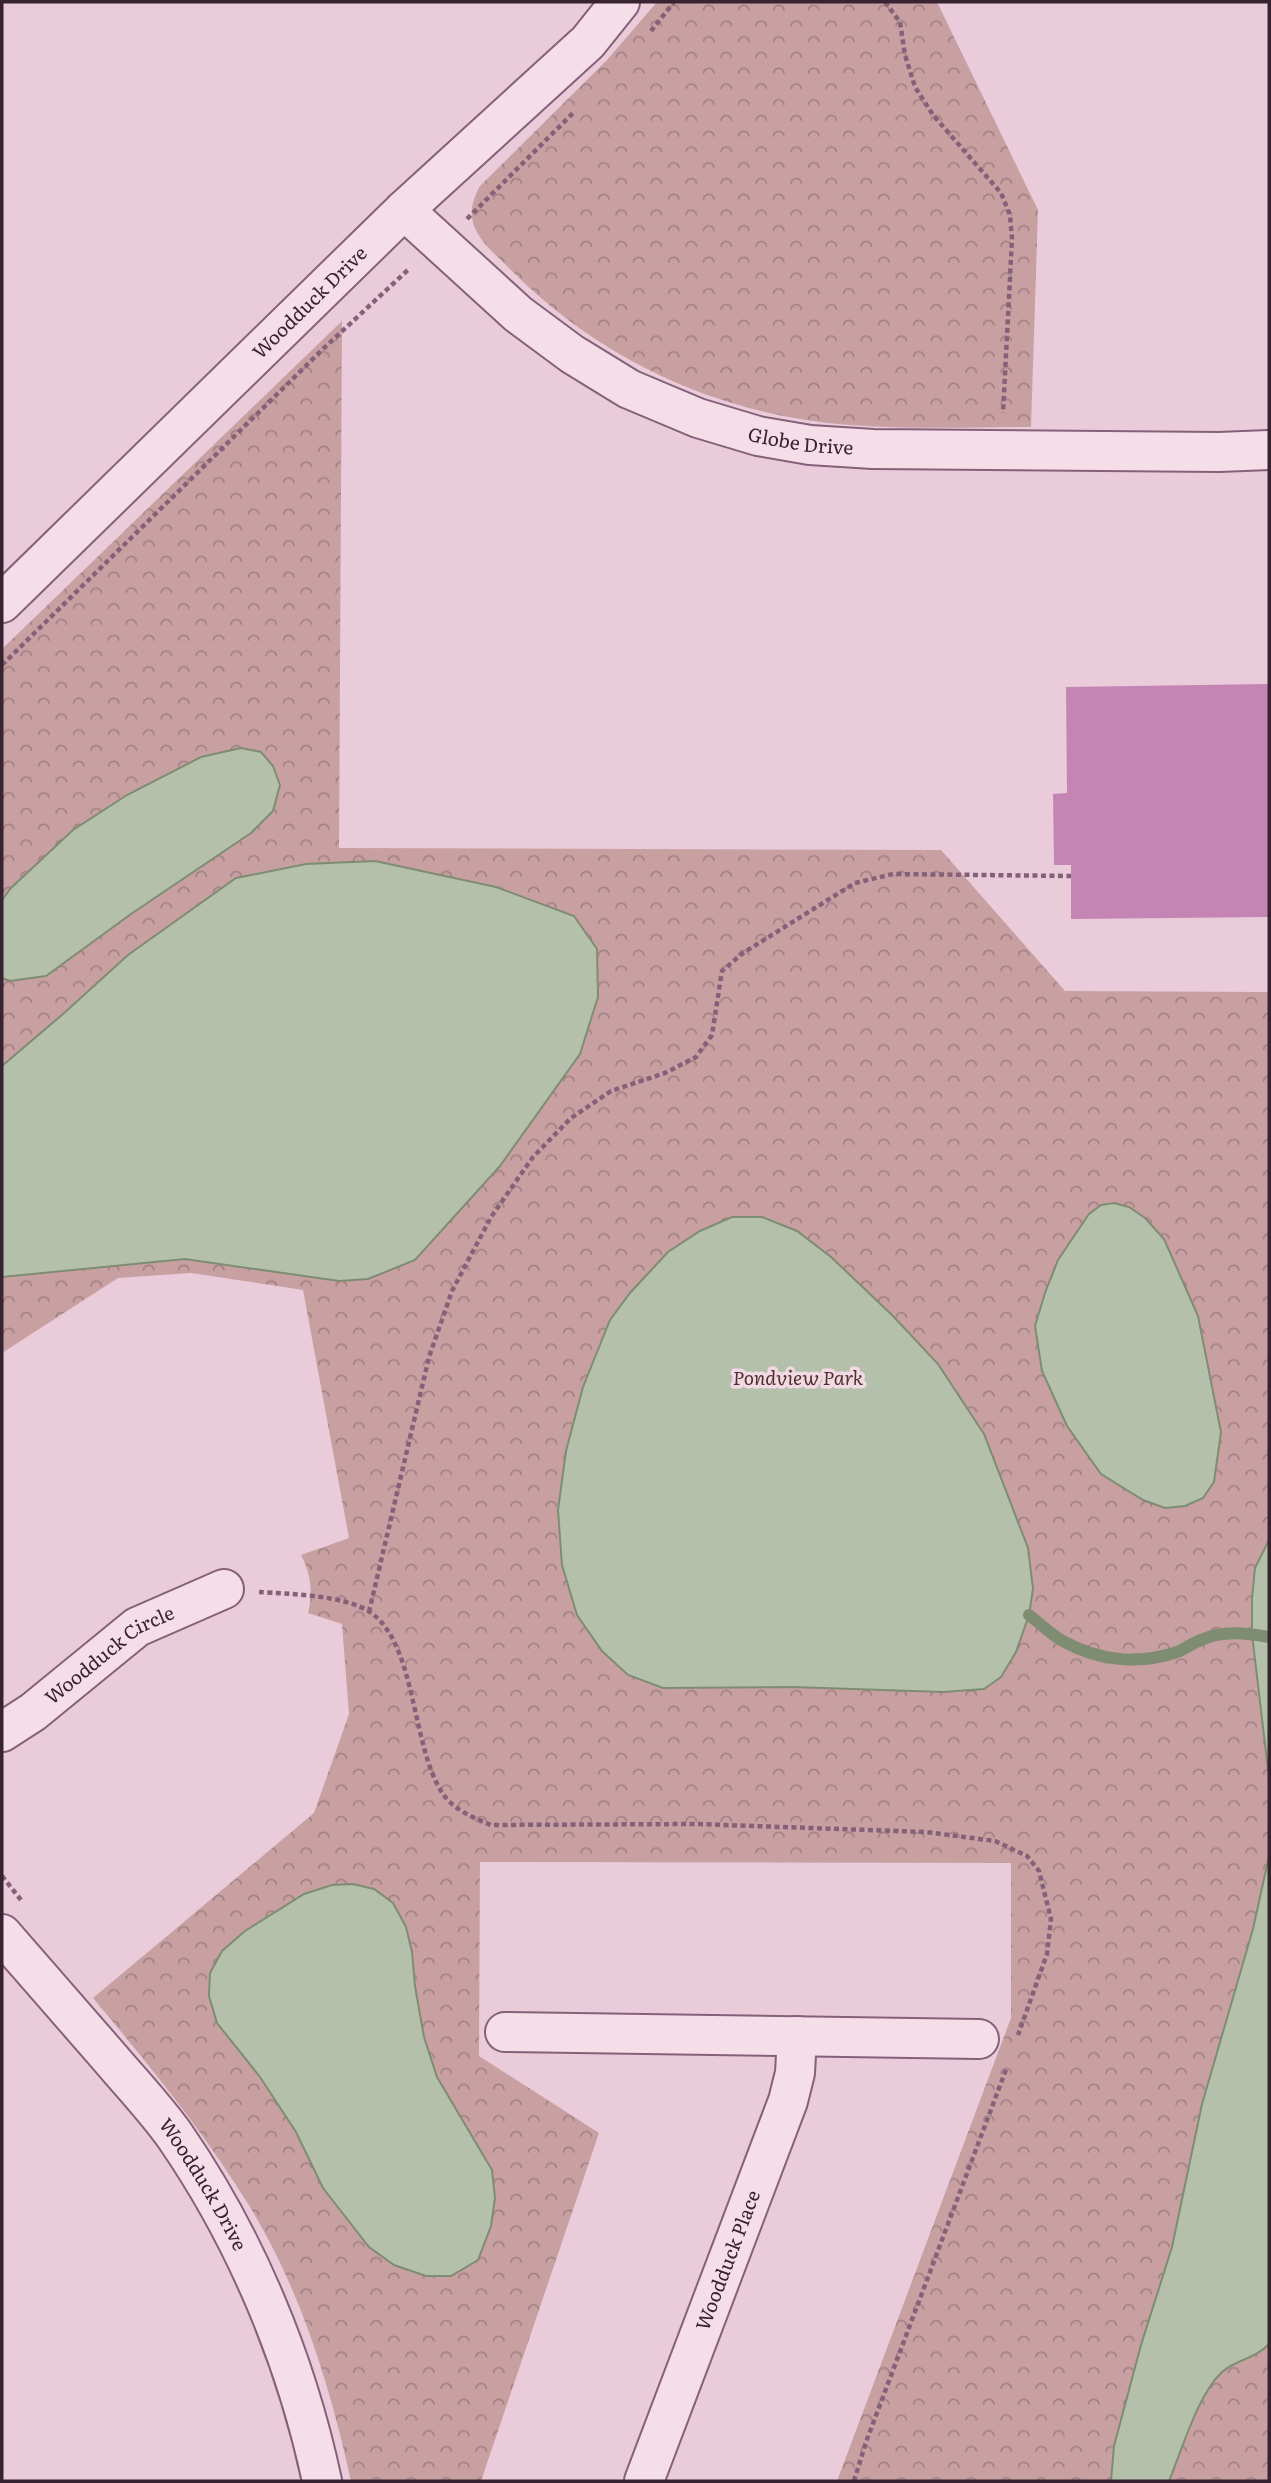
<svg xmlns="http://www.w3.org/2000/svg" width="1271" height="2483" viewBox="0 0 1271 2483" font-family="Literata,serif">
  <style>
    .park { fill: url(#park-crowns) }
    .water { fill: #b5c0ab; stroke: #7e8d72; stroke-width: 2 }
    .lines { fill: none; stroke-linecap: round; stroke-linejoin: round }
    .stream { stroke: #7e8d72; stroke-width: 12 }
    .building { fill: #c485b5 }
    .minor-casing { stroke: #856179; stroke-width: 42 }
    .path { stroke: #856179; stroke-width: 4.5; stroke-dasharray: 5 3.5; stroke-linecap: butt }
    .minor { stroke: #f6dee9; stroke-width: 38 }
    .labels { text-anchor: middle; stroke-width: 7; stroke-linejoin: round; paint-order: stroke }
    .street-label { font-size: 19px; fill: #382331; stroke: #f2dae5 }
    .park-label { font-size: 19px; font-style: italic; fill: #522e2c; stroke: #f2dae5 }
  </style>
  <defs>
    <pattern id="park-crowns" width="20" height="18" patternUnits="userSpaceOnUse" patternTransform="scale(1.75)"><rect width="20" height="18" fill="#c8a0a2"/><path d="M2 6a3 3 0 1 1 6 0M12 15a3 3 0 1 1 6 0" fill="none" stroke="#a38285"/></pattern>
  </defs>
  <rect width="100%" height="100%" fill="#eacbda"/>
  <path class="park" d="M657 2H937L1038 210 1031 427C959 427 885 431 813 421 699 405 592 352 511 270 484 243 458 225 480 186L607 60Z
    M342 321 339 848 941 850 1065 991 1269 992V2481H837L1011 2018V1863L480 1862 479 2056 599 2133 481 2481H351C330 2386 301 2291 250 2207 204 2132 149 2065 93 1998L314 1813 349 1714 342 1624 308 1613C313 1592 311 1574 301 1555L349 1538 303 1290 191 1273 118 1278 2 1353V649Z"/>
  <path class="water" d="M241 748 261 752 273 766 280 785 273 811 251 833 131 914 46 976 10 981 2 978V900L11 888 73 830 127 795 201 757Z
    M375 861 496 887 574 916 597 949 598 997 580 1054 500 1166 415 1260 368 1279 339 1281 185 1259 2 1277V1066L63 1014 128 955 236 878 306 864Z
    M1114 1203 1129 1207 1145 1218 1164 1239 1198 1316 1221 1432 1214 1482 1203 1498 1185 1506 1165 1508 1143 1500 1101 1474 1067 1426 1042 1371 1035 1326 1045 1293 1058 1260 1089 1214 1101 1205Z
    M732 1217H762L797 1231 831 1257 893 1316 938 1364 984 1434 1028 1548 1033 1589 1029 1615 1016 1652 1001 1677 984 1689 943 1692 793 1687 663 1688 628 1675 602 1651 577 1615 562 1565 558 1510 566 1451 583 1387 610 1320 630 1293 668 1252 700 1231Z
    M1269 1540V1778L1252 1634V1599L1255 1568Z
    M1269 1856V2344C1255 2359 1235 2360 1222 2372 1198 2394 1182 2450 1169 2481H1111L1114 2446 1141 2345 1172 2247 1202 2104 1253 1929Z
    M353 1884 374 1889 393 1903 406 1927 412 1952 415 1986 424 2037 437 2077 492 2170 495 2198 491 2226 478 2260 451 2276H426L394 2265 369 2247 323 2188 296 2132 260 2077 217 2023 209 1996 210 1973 222 1951 245 1931 304 1894 332 1885Z"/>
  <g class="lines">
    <path class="stream" d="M1029 1615C1040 1623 1051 1635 1063 1641 1098 1661 1139 1665 1177 1652 1185 1649 1192 1643 1201 1640 1222 1630 1247 1633 1269 1637"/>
  </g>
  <path class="building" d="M1269 684V917L1071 919V865H1054L1053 794 1067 793 1066 687Z"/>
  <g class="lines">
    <defs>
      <g id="minor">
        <path id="s1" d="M404 210 518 314 572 354 629 389 698 418 758 436 810 445 873 449 1219 452 1269 450"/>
        <path id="s2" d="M2 603 404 210 588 42 620 2"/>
        <path id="s3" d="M2 1732 33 1712 137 1627 224 1589"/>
        <path id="s4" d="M2 1934C38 1975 74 2017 110 2058 132 2084 156 2109 175 2136 246 2239 296 2359 322 2481"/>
        <path d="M505 2032 979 2039"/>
        <path id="s5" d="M644 2481 788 2101 795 2073 797 2036"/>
      </g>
    </defs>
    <use href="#minor" class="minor-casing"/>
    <path class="path" d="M885 2 900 22 905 55 915 87 933 115 1001 193 1010 215 1012 239 1003 413
      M651 31 674 2
      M467 219 575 111
      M2 665 323 349 410 268
      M259 1592C290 1594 344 1595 370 1612 417 1644 411 1747 443 1794 454 1810 474 1818 491 1825L696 1824 926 1832 995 1841 1027 1856 1039 1871 1051 1919 1047 1954 1018 2035
      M369 1612 429 1357 452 1291 491 1217 533 1157 571 1118 611 1091 665 1073 696 1057 712 1035 722 971 743 953 855 883 893 874 1071 876
      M2 1876 21 1900
      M854 2481 866 2442 1007 2067"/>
    <use href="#minor" class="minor"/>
  </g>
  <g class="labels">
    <g class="street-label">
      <text dy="7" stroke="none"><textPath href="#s2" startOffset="430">Woodduck Drive</textPath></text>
      <text dy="7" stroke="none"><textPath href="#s1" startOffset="469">Globe Drive</textPath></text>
      <text dy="7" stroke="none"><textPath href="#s3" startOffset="133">Woodduck Circle</textPath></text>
      <text dy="7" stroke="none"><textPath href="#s4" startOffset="322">Woodduck Drive</textPath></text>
      <text dy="7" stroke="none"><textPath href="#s5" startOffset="236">Woodduck Place</textPath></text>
    </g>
    <g class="park-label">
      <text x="798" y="1385">Pondview Park</text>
    </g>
  </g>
  <rect width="1271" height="2483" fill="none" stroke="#382331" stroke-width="7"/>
</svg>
